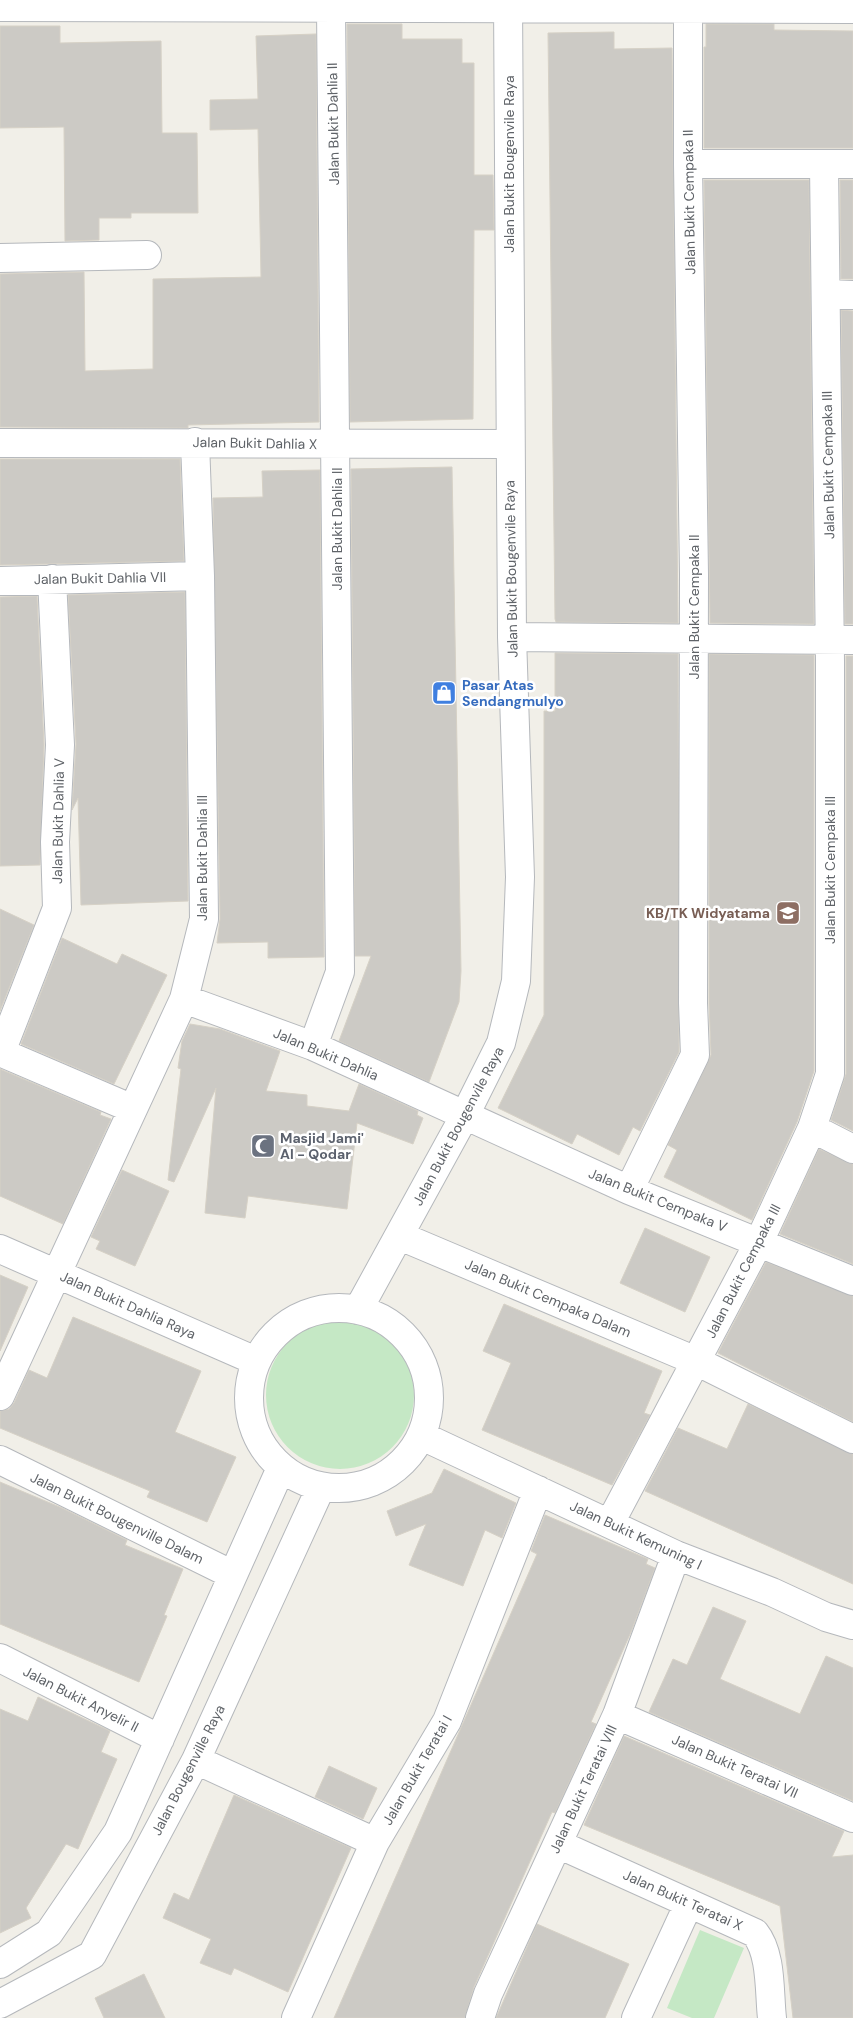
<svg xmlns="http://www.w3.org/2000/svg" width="853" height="2018" viewBox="0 0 853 2018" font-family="'DM Sans',sans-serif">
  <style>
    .green { fill: #c5e8c5 }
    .building { fill: #cccac5; stroke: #d6d1c6 }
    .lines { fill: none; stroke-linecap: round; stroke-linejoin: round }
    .minor-casing { stroke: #b5b8bc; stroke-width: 30 }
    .minor { stroke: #fff; stroke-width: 28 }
    .labels { text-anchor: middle; stroke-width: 5; stroke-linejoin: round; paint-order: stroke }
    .street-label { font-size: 14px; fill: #5f6368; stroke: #fff }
    .shop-label { font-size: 14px; font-weight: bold; fill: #366cbe; stroke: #fff; text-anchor: start }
    .education-label { font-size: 14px; font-weight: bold; fill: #785e54; stroke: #fff; text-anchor: end }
    .worship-label { font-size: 14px; font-weight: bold; fill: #5b616d; stroke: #fff; text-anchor: start }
  </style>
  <rect width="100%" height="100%" fill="#f1efe8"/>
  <path class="green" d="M266 1395a74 74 0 1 1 148 0a74 74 0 1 1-148 0Z
    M700 1930 744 1948 714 2018H692L667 2008Z"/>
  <path class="building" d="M347 24H402V39H462V63H474V175H493L494 230H474L473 419 350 422Z
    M706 24H774V30L853 31V148H704V47H706Z
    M0 26H60V43L161 41 162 133H197L198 213H131V218H99V240L65 241 64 127 0 128Z
    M614 32V49L672 48 678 623 556 622 555 619 548 33Z
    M316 34 319 422 188 425V428L0 427V274L84 272 85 371 153 369V279L261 277 258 129 210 130V100L258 99 256 36Z
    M704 180H809L814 624 710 623Z
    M840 180H853V279H841Z
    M841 310 853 311V624H845Z
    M0 459H180L184 561 0 565Z
    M452 467 461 971 459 1002 429 1082 339 1041 371 956H355L351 469Z
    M320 470 324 957 268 958V942L217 943 220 919 213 498 263 497 262 471Z
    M185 592 188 901 81 905 78 798 72 810 76 744 68 595Z
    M37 596 44 745 40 865 0 866V597Z
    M555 653 678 654 679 1052 640 1131 633 1127 619 1155 577 1134 572 1144 498 1108 544 1015V711H555Z
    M709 654 814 655V1071L797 1122 752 1220 664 1177 677 1150 668 1145 711 1055 709 1003Z
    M846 656H853V1131L831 1120 846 1074Z
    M0 909 34 925 0 1011Z
    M62 938 117 964 122 954 167 975 114 1084 21 1044Z
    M190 1024 220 1029 280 1051 266 1091 307 1095V1106L349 1111 359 1084 418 1111 417 1115 423 1118 413 1144 357 1123 347 1209 248 1196 245 1218 205 1213 216 1088 174 1182 168 1180 181 1069 178 1068 182 1041Z
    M0 1069 101 1112 100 1115 111 1119 63 1224 0 1196Z
    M819 1149 853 1164V1264L780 1234Z
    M122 1170 169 1191 135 1266 96 1249 100 1241 91 1237Z
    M645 1228 710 1257 685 1312 620 1283Z
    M766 1262 853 1296V1422L718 1353Z
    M0 1275 28 1287 0 1351Z
    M504 1304 662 1371 644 1413 650 1415 612 1485 482 1430 511 1363 483 1351Z
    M73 1317 201 1371 175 1432 236 1457 207 1522 147 1497 150 1491 0 1428V1411L9 1409 14 1403 29 1370 47 1378Z
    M748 1404 853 1454V1584L645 1491 678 1428 727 1449Z
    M444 1469 516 1503 502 1538 485 1530 463 1586 409 1565 426 1524 396 1536 387 1511 432 1493Z
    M0 1482 62 1508 127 1540 125 1545 183 1569 164 1615 167 1616 139 1682 0 1624Z
    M545 1515 648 1559 646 1564 655 1568 631 1632 591 1722 596 1724 555 1813 552 1812 474 1987 465 2018H334L537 1554 531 1551Z
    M713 1607 746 1621 720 1679 800 1714 826 1656 853 1668V1801L649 1712 673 1659 687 1665Z
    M38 1697 110 1731 101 1752 117 1759 78 1849 66 1844 26 1908 31 1918 0 1933V1709L28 1721Z
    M624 1736 844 1831 832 1857 853 1855V2018H793L780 1906 584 1825Z
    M329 1766 377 1788 363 1819 315 1797Z
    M234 1795 351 1848 288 1992 234 1968 231 1975 200 1963 211 1939 163 1918 174 1893 189 1900Z
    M537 1924 629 1964 605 2018H496Z
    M144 1974 165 2018H104L95 1998Z"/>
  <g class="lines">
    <defs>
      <path id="minor" d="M0 7 853 9
        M688 164H853
        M0 258 147 255
        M826 294 853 295
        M0 443 509 444
        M0 581 200 576
        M512 637 853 640
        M184 999 313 1046 629 1190 853 1281
        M313 1046 340 972 331 8
        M0 1052 133 1109
        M1 1052 57 908 55 842 60 745 52 579
        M812 1128 853 1149
        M629 1190 695 1055 693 1003 694 574 688 164V9
        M400 1236 696 1361 853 1439
        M0 1249 256 1361
        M249 1398a90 90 0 1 1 180 0a90 90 0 1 1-180 0Z
        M358 1310 465 1115 501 1043 516 981 520 877 512 637 508 0
        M0 1396 184 999 204 919 200 576 195 442
        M422 1436 676 1555 772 1592 826 1617 853 1625
        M0 1460 233 1575
        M610 1523 759 1242 812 1128 830 1074V661L824 165
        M0 1658 160 1739
        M617 1715 853 1818
        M196 1760 375 1842
        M558 1844 755 1933C772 1954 769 1992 772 2018
        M0 1964 49 1933 118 1832 281 1468
        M0 2004 92 1955 196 1760 321 1487
        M296 2018 375 1842 447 1721 538 1490
        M480 2018 488 1994 617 1715 676 1555
        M636 2018 689 1903"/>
    </defs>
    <use href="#minor" class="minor-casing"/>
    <use href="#minor" class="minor"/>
  </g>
  <defs>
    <symbol id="shop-square" viewBox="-11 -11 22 22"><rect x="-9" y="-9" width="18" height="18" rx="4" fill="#3f7fe0" stroke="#fff"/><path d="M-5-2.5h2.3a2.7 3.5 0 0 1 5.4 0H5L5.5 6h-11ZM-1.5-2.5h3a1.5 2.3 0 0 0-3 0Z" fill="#fff"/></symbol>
    <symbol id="school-square" viewBox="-11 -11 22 22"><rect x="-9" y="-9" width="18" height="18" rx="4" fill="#8d6e63" stroke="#fff"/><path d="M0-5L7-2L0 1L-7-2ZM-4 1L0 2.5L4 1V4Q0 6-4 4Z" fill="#fff"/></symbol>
    <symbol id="mosque-square" viewBox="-11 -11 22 22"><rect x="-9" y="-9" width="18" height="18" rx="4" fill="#6b7280" stroke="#fff"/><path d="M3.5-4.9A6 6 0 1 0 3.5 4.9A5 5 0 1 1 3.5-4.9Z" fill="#fff"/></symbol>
  </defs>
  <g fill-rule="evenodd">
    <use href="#shop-square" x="430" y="679" width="28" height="28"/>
    <use href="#school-square" x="774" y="899" width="28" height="28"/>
    <use href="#mosque-square" x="249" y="1132" width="28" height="28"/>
  </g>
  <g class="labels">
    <g class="street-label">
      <text transform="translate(333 124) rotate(-91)" y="5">Jalan Bukit Dahlia II</text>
      <text transform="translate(509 164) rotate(-90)" y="5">Jalan Bukit Bougenvile Raya</text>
      <text transform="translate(689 202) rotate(-91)" y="5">Jalan Bukit Cempaka II</text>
      <text transform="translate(255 443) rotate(1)" y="5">Jalan Bukit Dahlia X</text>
      <text transform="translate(828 465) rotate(-91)" y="5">Jalan Bukit Cempaka III</text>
      <text transform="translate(337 529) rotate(-90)" y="5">Jalan Bukit Dahlia II</text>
      <text transform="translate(511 569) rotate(-91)" y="5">Jalan Bukit Bougenvile Raya</text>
      <text transform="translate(100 578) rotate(-1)" y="5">Jalan Bukit Dahlia VII</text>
      <text transform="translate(694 607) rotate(-90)" y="5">Jalan Bukit Cempaka II</text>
      <text transform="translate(58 821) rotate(-89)" y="5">Jalan Bukit Dahlia V</text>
      <text transform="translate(202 858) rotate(-90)" y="5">Jalan Bukit Dahlia III</text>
      <text transform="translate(830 870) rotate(-90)" y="5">Jalan Bukit Cempaka III</text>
      <text transform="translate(326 1054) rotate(23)" y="5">Jalan Bukit Dahlia</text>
      <text transform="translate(458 1126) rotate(-62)" y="5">Jalan Bukit Bougenvile Raya</text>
      <text transform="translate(658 1200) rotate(22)" y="5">Jalan Bukit Cempaka V</text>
      <text transform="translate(743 1271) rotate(-63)" y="5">Jalan Bukit Cempaka III</text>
      <text transform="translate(548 1298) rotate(23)" y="5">Jalan Bukit Cempaka Dalam</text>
      <text transform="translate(128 1305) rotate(24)" y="5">Jalan Bukit Dahlia Raya</text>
      <text transform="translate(117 1518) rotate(26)" y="5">Jalan Bukit Bougenville Dalam</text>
      <text transform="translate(636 1535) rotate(25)" y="5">Jalan Bukit Kemuning I</text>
      <text transform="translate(81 1699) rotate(27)" y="5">Jalan Bukit Anyelir II</text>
      <text transform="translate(735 1766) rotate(24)" y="5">Jalan Bukit Teratai VII</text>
      <text transform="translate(188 1770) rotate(-63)" y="5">Jalan Bougenville Raya</text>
      <text transform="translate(417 1770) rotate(-60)" y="5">Jalan Bukit Teratai I</text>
      <text transform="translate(583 1789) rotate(-65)" y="5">Jalan Bukit Teratai VIII</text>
      <text transform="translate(683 1900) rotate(24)" y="5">Jalan Bukit Teratai X</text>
    </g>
    <g class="shop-label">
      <text x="462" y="690">Pasar Atas<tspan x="462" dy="16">Sendangmulyo</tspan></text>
    </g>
    <g class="education-label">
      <text x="770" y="918">KB/TK Widyatama</text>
    </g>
    <g class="worship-label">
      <text x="280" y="1143">Masjid Jami'<tspan x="280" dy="16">Al - Qodar</tspan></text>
    </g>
  </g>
</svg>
